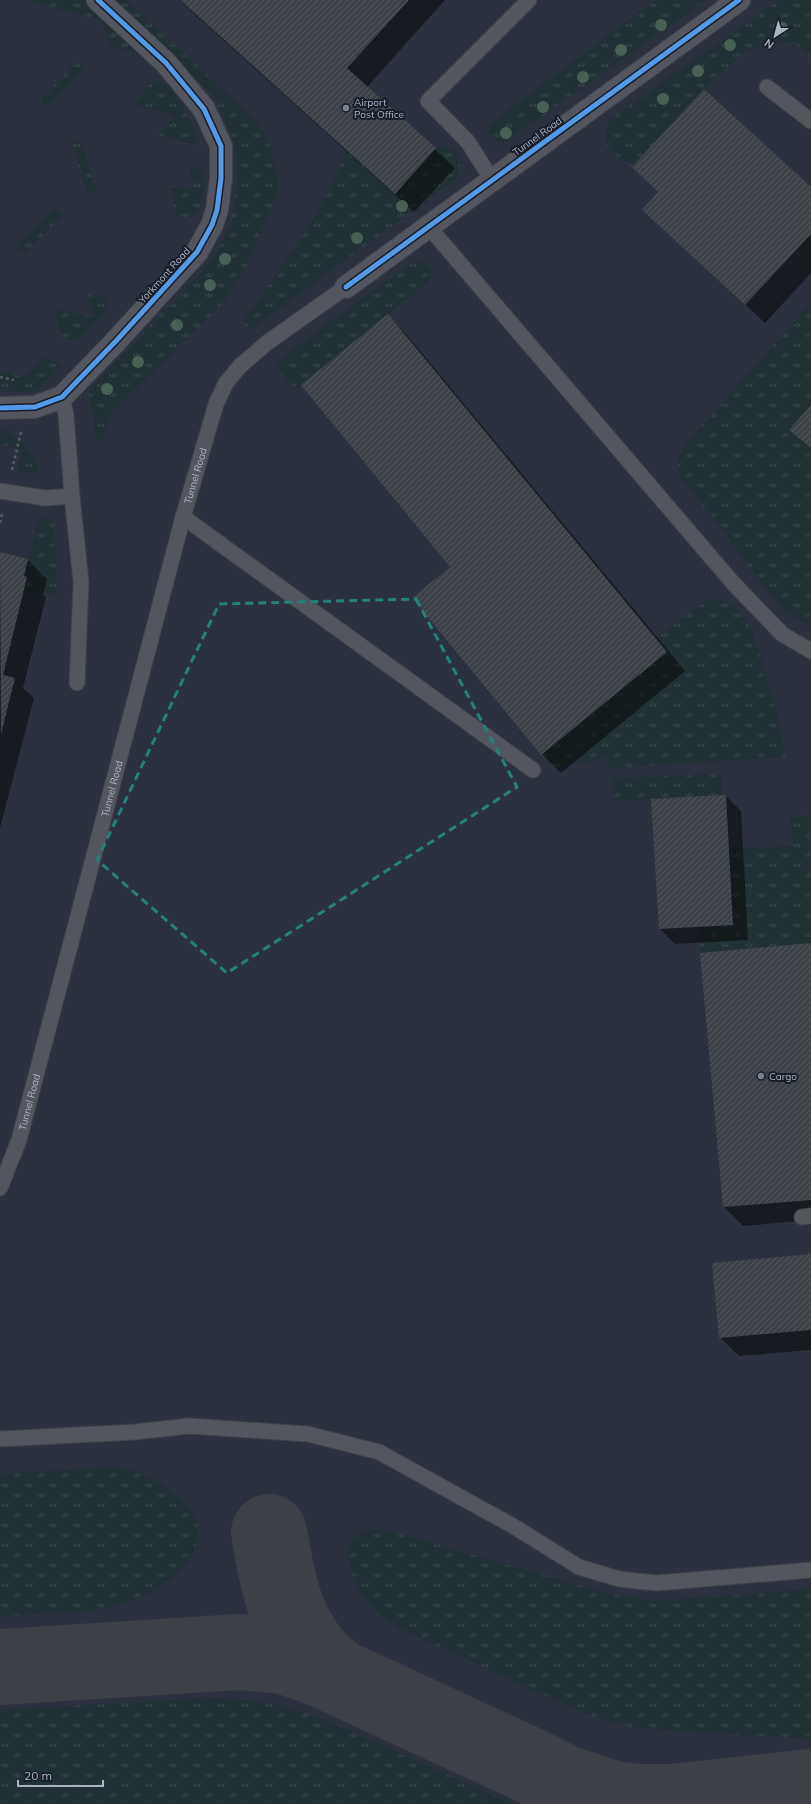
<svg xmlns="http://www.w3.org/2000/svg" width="811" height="1804" viewBox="0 0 811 1804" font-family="Mulish,sans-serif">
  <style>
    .airport { fill: #2c313f }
    .grass { fill: url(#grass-tufts) }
    .shadow { fill: #0007 }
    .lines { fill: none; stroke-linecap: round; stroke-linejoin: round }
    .taxiway { stroke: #3e4048; stroke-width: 76 }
    .building { fill: url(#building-hatch) }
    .lane-casing { stroke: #404249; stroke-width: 17 }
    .street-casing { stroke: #404249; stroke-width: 24 }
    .path { stroke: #565a61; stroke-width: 2.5; stroke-dasharray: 3 3; stroke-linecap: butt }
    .lane { stroke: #53565e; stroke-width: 15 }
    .street { stroke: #53565e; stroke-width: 22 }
    .cycleway-casing { stroke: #181e29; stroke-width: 8 }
    .cycleway { stroke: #5399e6; stroke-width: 5 }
    .tree { fill: #486154 }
    .marked { fill: none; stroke: #277f7b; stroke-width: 3; stroke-dasharray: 8 5; stroke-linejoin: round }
    .poi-dot { fill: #7c828f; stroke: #181e29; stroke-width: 1.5 }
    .labels { text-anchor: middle; stroke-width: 4; stroke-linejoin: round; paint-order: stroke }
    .poi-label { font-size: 10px; fill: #acb3c2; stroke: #181e29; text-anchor: start }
    .street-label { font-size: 10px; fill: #acb3c2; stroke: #181e29 }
  </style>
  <defs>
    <pattern id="grass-tufts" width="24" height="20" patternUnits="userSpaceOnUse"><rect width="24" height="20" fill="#223135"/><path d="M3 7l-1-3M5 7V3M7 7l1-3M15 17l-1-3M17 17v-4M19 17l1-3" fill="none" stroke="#3f4c51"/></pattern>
    <pattern id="building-hatch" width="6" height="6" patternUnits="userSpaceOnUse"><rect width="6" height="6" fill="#3c4047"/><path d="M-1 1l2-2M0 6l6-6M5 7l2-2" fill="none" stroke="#565960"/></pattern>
  </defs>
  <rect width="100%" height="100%" fill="#24272f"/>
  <path class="airport" d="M0 0H811V1804H0Z"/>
  <path class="grass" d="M26 0H87L136 45 137 49 134 53 110 46 103 21Z
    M111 0H126L258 122 269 141 275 166 279 191 245 268 225 301 110 414 102 442 97 440 88 391 195 279 215 256 231 223 238 177 234 143 214 96Z
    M655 0H706L507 141 498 142 491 138 488 131 491 123Z
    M778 0H811V57L794 42 766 43 744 52 704 89 632 167C613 152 594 144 612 118Z
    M82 63 85 66 82 72 48 105 42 104V99L75 64Z
    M153 81 171 87 194 127 199 141 196 145 158 135 175 116 133 104Z
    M76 138 81 141 96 190 94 194 87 192 72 142Z
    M446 147C461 154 462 164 456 179L253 328 248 327 245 325 244 320C282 266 323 213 346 150L395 194 436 148Z
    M190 168H197L203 172C205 191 204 226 177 216L170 186 194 189Z
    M56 210 61 214 59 219 25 252 18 250V244L52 211Z
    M420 260 432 268 431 276 427 283 295 390 277 367 284 356 411 263Z
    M88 294 104 297 108 301 105 312 78 340H70L62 338 54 309 93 317Z
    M811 303V626L784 611 760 582 720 526 680 477 677 464 685 445Z
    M44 357 60 363 61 367 36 390 21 393 0 388V371L26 377Z
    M0 428C17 438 35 450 39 470L37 473 17 472 22 450 0 444Z
    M47 517 51 519 54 526 57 591 53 595 49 596 23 593 27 577 24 576 38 522Z
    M724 600 737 608 752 631 774 701 786 757 609 768 607 757 557 769 541 755 667 652 655 638 706 601Z
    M722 774V795L614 801 611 778Z
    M811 815V831H808L811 875V943L700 953 698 927 733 925 729 848 793 846 790 818Z
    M115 1467C123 1469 132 1470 139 1473 161 1482 189 1500 197 1524 207 1553 169 1584 146 1595 104 1616 47 1613 0 1616V1474Z
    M368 1529H383L595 1590 654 1601 811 1589V1739L635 1728 588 1715 401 1629C394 1624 386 1620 380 1615 364 1602 342 1565 349 1544 352 1536 362 1532 368 1529Z
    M208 1698C229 1699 250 1700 271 1704 291 1707 311 1715 330 1722L513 1804H0V1710Z"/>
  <path class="shadow" d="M179 0H445L367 87 455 168 414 212Z
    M811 188V273L765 323 663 229 659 193Z
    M387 315 406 334 685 671 561 773 542 754 413 598 452 567Z
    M0 553 28 560 47 579 43 594 46 597 23 688 34 698 0 828Z
    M726 796 741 811 748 940 675 944 660 929Z
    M811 945V1220L743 1226 724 1207Z
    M811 1255V1350L739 1356 720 1337Z"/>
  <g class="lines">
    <path class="taxiway" d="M269 1532C277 1578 283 1618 313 1654 320 1663 330 1670 338 1677
      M0 1667 239 1652 284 1656 321 1669 529 1765 565 1783 613 1799 639 1802H671L811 1787"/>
  </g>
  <path class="building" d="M180 0H409L347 68 436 148 395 194Z
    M704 89 811 187V234L745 305 642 210 658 192 632 167Z
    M388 314 667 652 541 755 412 598 450 567 301 385Z
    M811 405V448L789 430Z
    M0 552 28 559 24 576 27 577 3 675 15 678 1 734Z
    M726 795 733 925 659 929 651 799Z
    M811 943V1200L723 1207 700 953Z
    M811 1254V1330L719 1338 712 1263Z"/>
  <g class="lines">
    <defs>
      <g id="lane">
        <path d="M767 87 811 121"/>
        <path d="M492 180 468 142 428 101 529 0"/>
        <path d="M428 226 733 583 782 634 811 651"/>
        <path d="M62 397 66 415 72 496 81 582 77 683"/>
        <path d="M0 491 45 498 72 496"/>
        <path d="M183 517 533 770"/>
        <path id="s1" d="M0 1188 19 1140 183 517 216 404 226 383 240 366 268 342 346 287"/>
        <path d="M802 1217 811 1216"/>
        <path d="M0 1439 135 1432 189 1426 308 1434 379 1452 513 1526 579 1567 619 1579 656 1583 811 1570"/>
      </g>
      <path id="street" d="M346 287 739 0
        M0 408 35 407 62 397 116 341 197 252 212 225 217 210 221 178V146L204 109 166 63 98 0"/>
    </defs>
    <use href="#lane" class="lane-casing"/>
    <use href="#street" class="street-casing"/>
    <path class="path" d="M0 377 14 380
      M12 470 21 432
      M0 523 2 514"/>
    <use href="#lane" class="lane"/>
    <use href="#street" class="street"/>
    <defs>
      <path id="cycleway" d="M346 287 739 0
        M0 408 35 407 62 397 116 341 197 252 212 225 217 210 221 178V146L204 109 166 63 98 0"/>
    </defs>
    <use href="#cycleway" class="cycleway-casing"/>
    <use href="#cycleway" class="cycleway"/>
  </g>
  <g class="tree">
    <circle cx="661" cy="25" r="6"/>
    <circle cx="782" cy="28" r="6"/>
    <circle cx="730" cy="45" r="6"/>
    <circle cx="621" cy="50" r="6"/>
    <circle cx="698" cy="71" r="6"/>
    <circle cx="583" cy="77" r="6"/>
    <circle cx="663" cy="99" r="6"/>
    <circle cx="543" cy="107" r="6"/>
    <circle cx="506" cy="133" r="6"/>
    <circle cx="402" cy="206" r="6"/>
    <circle cx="357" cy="238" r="6"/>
    <circle cx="225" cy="259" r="6"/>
    <circle cx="210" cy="285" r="6"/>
    <circle cx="177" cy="325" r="6"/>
    <circle cx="138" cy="362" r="6"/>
    <circle cx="107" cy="389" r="6"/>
  </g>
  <path class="marked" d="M416 599 517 787 227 973 97 860 219 604Z"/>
  <g class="poi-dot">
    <circle cx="346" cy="108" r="4"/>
    <circle cx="761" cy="1076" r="4"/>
  </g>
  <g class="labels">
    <g class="poi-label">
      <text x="354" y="106">Airport<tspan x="354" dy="12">Post Office</tspan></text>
      <text x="769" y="1080">Cargo</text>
    </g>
    <g class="street-label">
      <text transform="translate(537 136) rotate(-36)" y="4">Tunnel Road</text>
      <text transform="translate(164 275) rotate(-48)" y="4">Yorkmont Road</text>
      <text dy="4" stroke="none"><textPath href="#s1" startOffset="739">Tunnel Road</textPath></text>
      <text dy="4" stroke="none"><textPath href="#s1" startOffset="415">Tunnel Road</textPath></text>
      <text dy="4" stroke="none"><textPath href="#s1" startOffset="91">Tunnel Road</textPath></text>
    </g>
  </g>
  <g transform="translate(775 36) rotate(216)" stroke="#181e29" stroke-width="3" paint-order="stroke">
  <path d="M0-3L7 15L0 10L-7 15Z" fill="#acb3c2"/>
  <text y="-6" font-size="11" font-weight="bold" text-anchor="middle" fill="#acb3c2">N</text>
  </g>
  <path d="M18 1780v6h85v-6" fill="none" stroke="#acb3c2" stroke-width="2"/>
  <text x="24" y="1780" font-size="12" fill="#acb3c2" stroke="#181e29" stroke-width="3" paint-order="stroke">20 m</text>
</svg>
